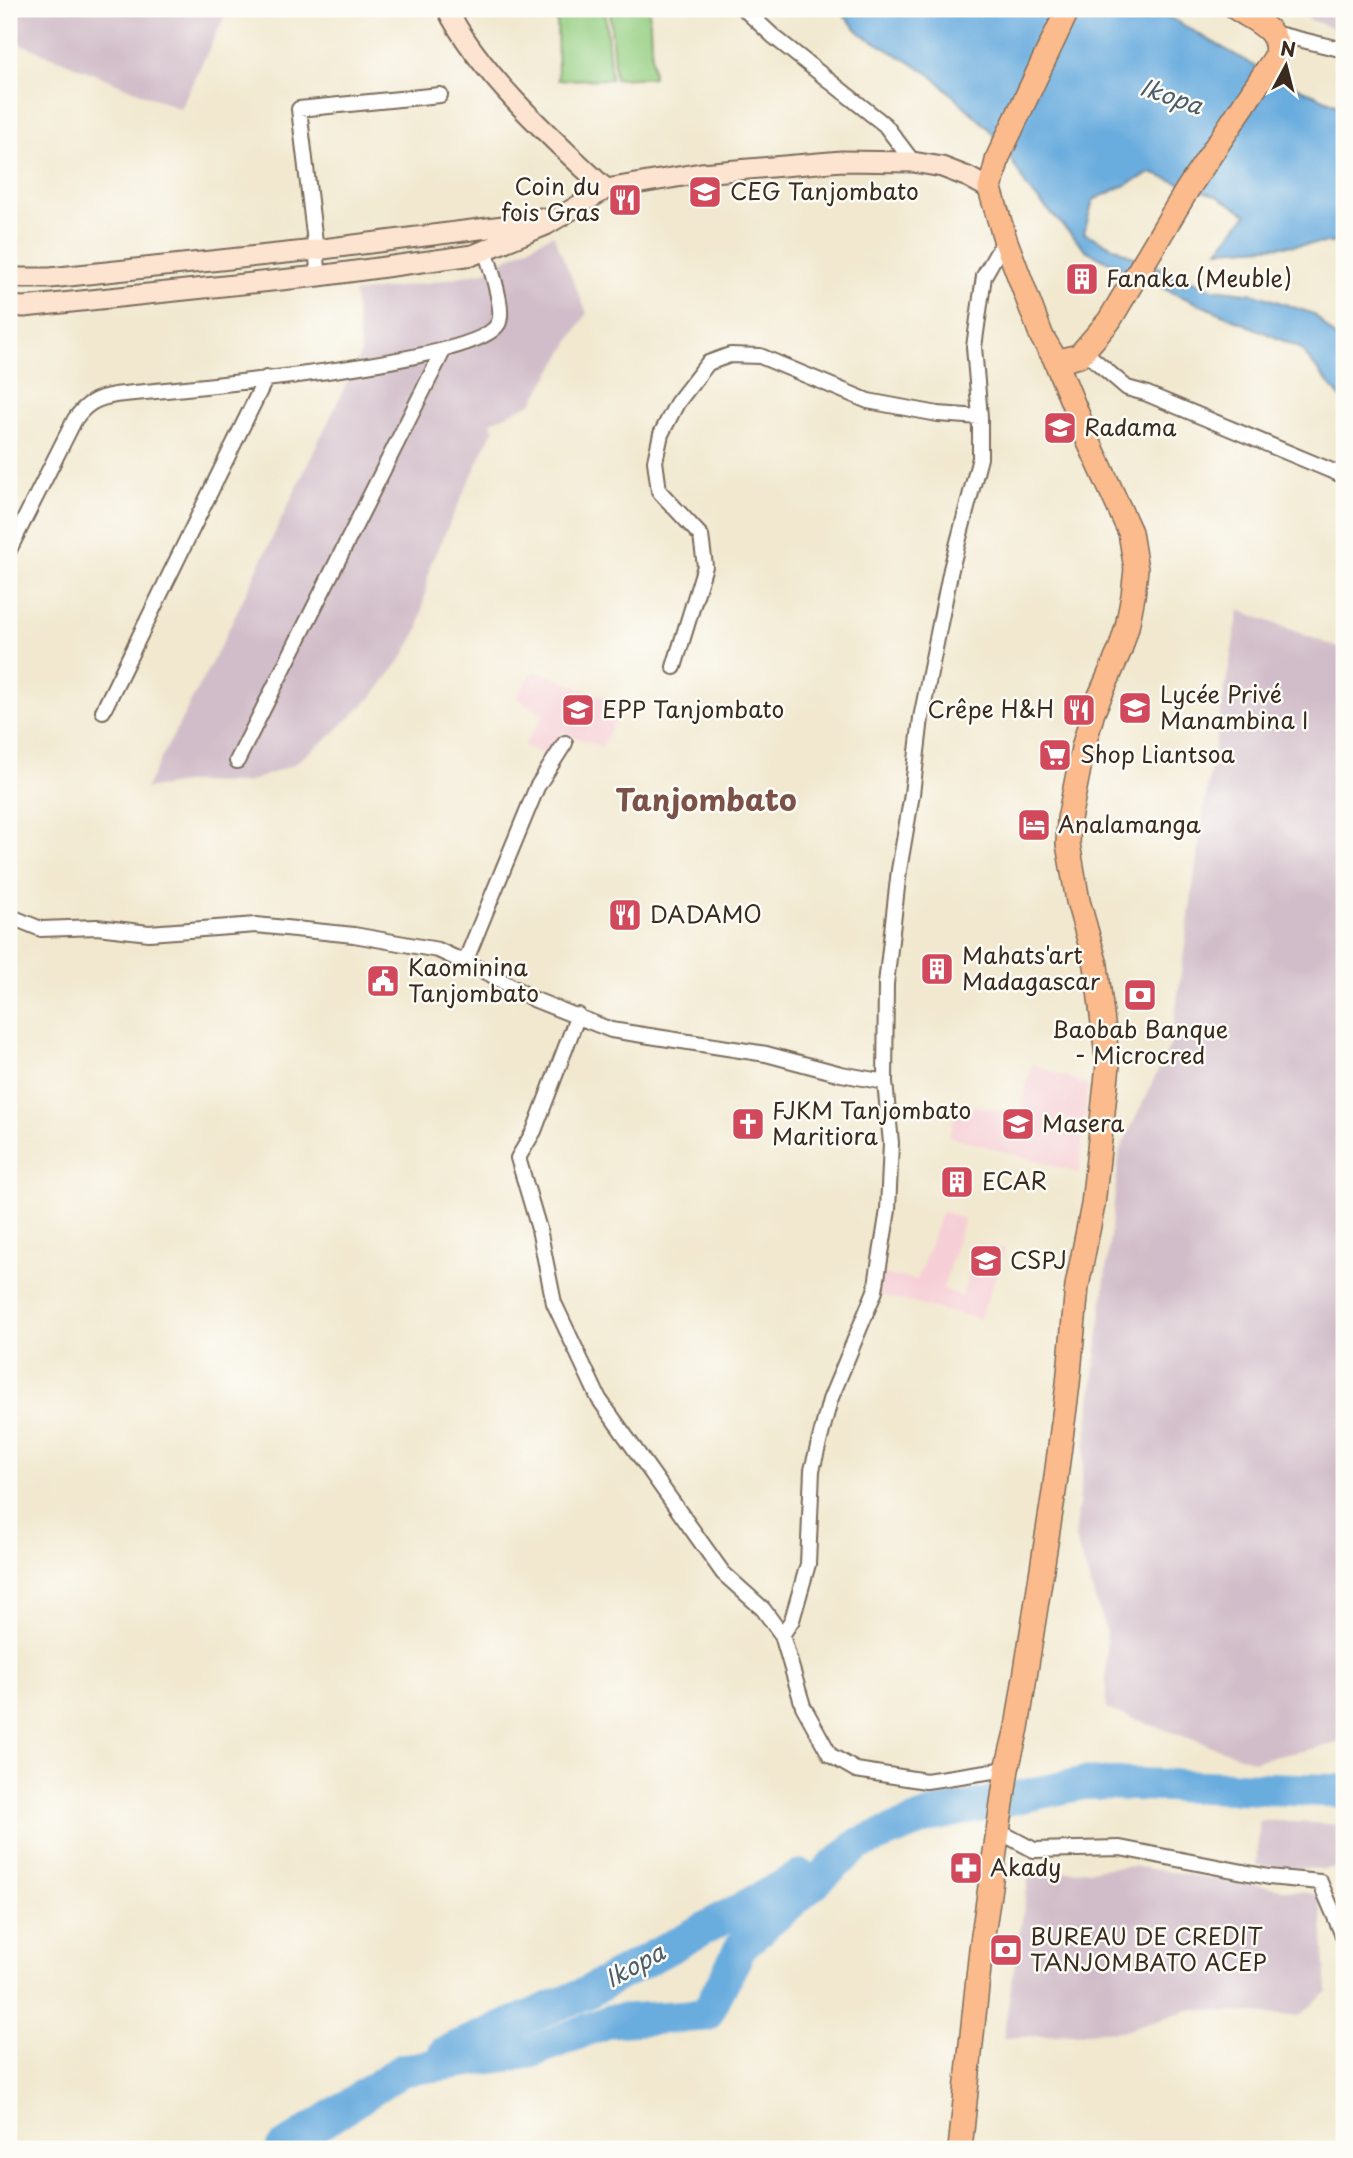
<svg xmlns="http://www.w3.org/2000/svg" width="1353" height="2158" viewBox="0 0 1353 2158" font-family="'Playpen Sans',sans-serif">
  <style>
    .built { fill: #f6cfd6 }
    .industrial { fill: #d1bdc9 }
    .green { fill: #95cf82; stroke: #687c50; stroke-width: 2 }
    .water { fill: #69acde; stroke: #526b7e; stroke-width: 2 }
    .lines { fill: none; stroke-linecap: round; stroke-linejoin: round }
    .river { stroke: #69acde; stroke-width: 33 }
    .street-casing { stroke: #7b6c5c; stroke-width: 18 }
    .secondary-casing { stroke: #7b6c5c; stroke-width: 23 }
    .primary-casing { stroke: #7b6c5c; stroke-width: 26 }
    .street { stroke: #fff; stroke-width: 14 }
    .secondary { stroke: #fde4d1; stroke-width: 19 }
    .primary { stroke: #fbbb8c; stroke-width: 23 }
    .labels { text-anchor: middle; stroke-width: 5; stroke-linejoin: round; paint-order: stroke }
    .poi-label { font-size: 23px; fill: #3b2a1e; stroke: #fdfcf7; text-anchor: start }
    .water-label { font-size: 24px; font-style: italic; fill: #4d5e6b; stroke: #fdfcf7 }
    .district-label { font-size: 30px; font-weight: bold; fill: #7c5148; stroke: #fdfcf7 }
  </style>
  <rect width="100%" height="100%" fill="#fdfcf7"/>
  <filter id="ink" filterUnits="userSpaceOnUse"><feTurbulence type="fractalNoise" baseFrequency=".0143" numOctaves="2"/><feDisplacementMap in="SourceGraphic" scale="14" xChannelSelector="R" yChannelSelector="G"/><feConvolveMatrix kernelMatrix="1 2 1 2 8 2 1 2 1" color-interpolation-filters="sRGB"/></filter>
  <filter id="wash" filterUnits="userSpaceOnUse"><feTurbulence type="fractalNoise" baseFrequency=".00686" numOctaves="4" result="noise"/><feDisplacementMap in="SourceGraphic" scale="28" xChannelSelector="R" yChannelSelector="G"/><feGaussianBlur stdDeviation="1.57" result="paint"/><feColorMatrix in="noise" values="0 0 0 0 0 0 0 0 0 0 0 0 0 0 0 0 0 1.4 0 .05"/><feComposite in="paint" operator="in"/></filter>
  <g filter="url(#wash)">
    <rect width="100%" height="100%" fill="#f1e8cf"/>
    <path class="built" d="M535 670 623 705 602 747 562 732 547 757 524 745 544 715 516 697Z
      M1032 1064 1088 1085 1079 1173 949 1136 958 1105 1020 1112Z
      M942 1211 964 1219 943 1288 962 1297 978 1243 1005 1249 980 1319 878 1295 883 1274 917 1280Z"/>
    <path class="industrial" d="M9 9H228L180 109 9 39Z
      M1284 9H1344V33Z
      M553 234 587 313 533 402 491 422 493 430 430 565 419 628 403 657 371 698 330 736 293 765 245 783 190 782 145 789 223 641 361 353 354 293 428 283 483 272Z
      M1239 610 1344 650V1742L1254 1761 1106 1709V1632L1075 1538 1120 1150 1171 1044 1206 796Z
      M1260 1820 1344 1825V1868L1321 1869 1256 1866Z
      M1132 1866 1320 1895 1327 1992 1299 2016 1192 2009 1121 2031 1003 2038 1029 1875Z"/>
    <path class="green" d="M557 9H605L611 79 558 80Z
      M649 9 653 77 615 79 610 12Z"/>
    <path class="water" d="M838 9H1155L1269 74 1344 108V242L1218 250 1247 214 1217 196 1151 173 1093 200 1084 233 1140 260 1213 289 1255 294 1314 314 1344 347V402L1300 348 1169 291 1087 251 1028 189 1009 156 988 128 930 74 861 34Z"/>
    <g class="lines">
      <path class="river" d="M445 2052 584 1994 801 1876
        M282 2149 402 2070 531 2052 609 2021 706 2015 742 1945 859 1844 934 1815 1085 1783 1344 1791"/>
    </g>
  </g>
  <g filter="url(#ink)">
    <g class="lines">
      <defs>
        <path id="street" d="M744 9 773 36 885 125 913 162
          M1273 33 1344 50
          M1005 239 984 276 974 347 980 417V458L951 569 921 718 912 794 899 870 886 984 885 1082 891 1143 888 1210 875 1291 830 1400 812 1470 808 1564 792 1620 782 1635 803 1706 830 1755 856 1770 926 1781 1007 1769
          M319 276 299 109 440 95
          M1085 352 1127 388 1145 393 1344 476
          M9 550 75 419C86 404 96 398 115 395 172 389 476 364 498 324 506 311 490 267 486 252
          M674 667 705 566 701 536 659 491 655 461 661 434 677 403 708 363 730 355 760 356 868 401 938 414 980 417
          M103 711 266 378
          M237 761 443 351
          M9 916 41 929 97 927 149 933 256 925 354 935 438 950 490 974 533 999 611 1030 766 1054 841 1074 885 1082
          M465 962 537 787 565 743
          M578 1015 534 1131 518 1158 539 1229 554 1303 599 1399 723 1573 763 1609 782 1635
          M998 1831 1034 1850 1120 1848 1269 1877 1320 1882 1344 1938"/>
        <path id="secondary" d="M447 9C480 74 552 139 606 189
          M9 278H50L315 250 519 224 540 218
          M9 306 24 307 319 276 473 255 546 225 606 189 701 173 842 161 913 162 942 167 968 177 990 189"/>
        <path id="primary" d="M1054 357 1062 360 1079 356 1109 321 1187 190 1275 58C1284 31 1255 21 1237 9
          M960 2149 981 1949 1007 1769 1017 1728 1054 1492 1068 1384 1077 1286 1093 1205 1108 1065 1096 965 1078 901 1068 844 1069 819 1083 748 1093 712 1120 650 1127 627 1133 596 1136 569 1130 532 1088 440 1054 357 1042 337 1005 239 990 189 998 157 1068 9"/>
      </defs>
      <use href="#street" class="street-casing"/>
      <use href="#secondary" class="secondary-casing"/>
      <use href="#primary" class="primary-casing"/>
      <use href="#street" class="street"/>
      <use href="#secondary" class="secondary"/>
      <use href="#primary" class="primary"/>
    </g>
  </g>
  <defs>
    <symbol id="school-square" viewBox="-11 -11 22 22"><rect x="-9" y="-9" width="18" height="18" rx="4" fill="#d1495b" stroke="#fdfcf7"/><path d="M0-5L7-2L0 1L-7-2ZM-4 1L0 2.5L4 1V4Q0 6-4 4Z" fill="#fff"/></symbol>
    <symbol id="restaurant-square" viewBox="-11 -11 22 22"><rect x="-9" y="-9" width="18" height="18" rx="4" fill="#d1495b" stroke="#fdfcf7"/><path d="M-5-6h1v4h1v-4h1v4h1v-4h1v5L-1.5 .5V6h-2V.5L-5-1ZM5-6V6H3V1.5H1.5Q1.5-4 5-6Z" fill="#fff"/></symbol>
    <symbol id="building-square" viewBox="-11 -11 22 22"><rect x="-9" y="-9" width="18" height="18" rx="4" fill="#d1495b" stroke="#fdfcf7"/><path d="M-4-6H4V6H1V3H-1V6H-4ZM-2.5-4.3h1.7v1.8h-1.7ZM.8-4.3h1.7v1.8H.8ZM-2.5-1h1.7V.8h-1.7ZM.8-1h1.7V.8H.8Z" fill="#fff"/></symbol>
    <symbol id="supermarket-square" viewBox="-11 -11 22 22"><rect x="-9" y="-9" width="18" height="18" rx="4" fill="#d1495b" stroke="#fdfcf7"/><path d="M-6-5.5h2.5l.6 2H6L4.5 2H-2.5L-4.4-4H-6ZM-1.5 3.2a1.3 1.3 0 1 0 .1 0ZM3 3.2a1.3 1.3 0 1 0 .1 0Z" fill="#fff"/></symbol>
    <symbol id="hotel-square" viewBox="-11 -11 22 22"><rect x="-9" y="-9" width="18" height="18" rx="4" fill="#d1495b" stroke="#fdfcf7"/><path d="M-6-4.5h1.5V1H6V5H4.5V3h-9V5H-6ZM-4 0a1.8 1.8 0 1 1 3.6 0ZM.5 0V-2.5h3Q6-2.5 6 0Z" fill="#fff"/></symbol>
    <symbol id="civic-square" viewBox="-11 -11 22 22"><rect x="-9" y="-9" width="18" height="18" rx="4" fill="#d1495b" stroke="#fdfcf7"/><path d="M-.6-6.5H3V-4.5H.6V-3L4-1V1h2V6H-6V1h2V-1L-.6-3ZM-1.2 2.5V6h2.4V2.5Z" fill="#fff"/></symbol>
    <symbol id="bank-square" viewBox="-11 -11 22 22"><rect x="-9" y="-9" width="18" height="18" rx="4" fill="#d1495b" stroke="#fdfcf7"/><path d="M-6-4H6V4H-6ZM0-2.3a2.3 2.3 0 1 0 0 4.6a2.3 2.3 0 1 0 0-4.6Z" fill="#fff"/></symbol>
    <symbol id="church-square" viewBox="-11 -11 22 22"><rect x="-9" y="-9" width="18" height="18" rx="4" fill="#d1495b" stroke="#fdfcf7"/><path d="M-1.2-6h2.4v3.5h3.3v2.4h-3.3V6h-2.4V-.1h-3.3v-2.4h3.3Z" fill="#fff"/></symbol>
    <symbol id="pharmacy-square" viewBox="-11 -11 22 22"><rect x="-9" y="-9" width="18" height="18" rx="4" fill="#d1495b" stroke="#fdfcf7"/><path d="M-2-6h4v4h4v4h-4v4h-4v-4h-4v-4h4Z" fill="#fff"/></symbol>
  </defs>
  <g fill-rule="evenodd">
    <use href="#school-square" x="686" y="173" width="38" height="38"/>
    <use href="#restaurant-square" x="606" y="181" width="38" height="38"/>
    <use href="#building-square" x="1063" y="260" width="38" height="38"/>
    <use href="#school-square" x="1041" y="409" width="38" height="38"/>
    <use href="#school-square" x="1116" y="689" width="38" height="38"/>
    <use href="#school-square" x="559" y="691" width="38" height="38"/>
    <use href="#restaurant-square" x="1060" y="691" width="38" height="38"/>
    <use href="#supermarket-square" x="1036" y="736" width="38" height="38"/>
    <use href="#hotel-square" x="1015" y="806" width="38" height="38"/>
    <use href="#restaurant-square" x="606" y="896" width="38" height="38"/>
    <use href="#building-square" x="918" y="950" width="38" height="38"/>
    <use href="#civic-square" x="364" y="962" width="38" height="38"/>
    <use href="#bank-square" x="1121" y="976" width="38" height="38"/>
    <use href="#church-square" x="729" y="1105" width="38" height="38"/>
    <use href="#school-square" x="999" y="1105" width="38" height="38"/>
    <use href="#building-square" x="938" y="1163" width="38" height="38"/>
    <use href="#school-square" x="967" y="1242" width="38" height="38"/>
    <use href="#pharmacy-square" x="947" y="1849" width="38" height="38"/>
    <use href="#bank-square" x="987" y="1931" width="38" height="38"/>
  </g>
  <g class="labels">
    <g class="poi-label">
      <text x="600" y="195" text-anchor="end">Coin du<tspan x="600" dy="26">fois Gras</tspan></text>
      <text x="730" y="200">CEG Tanjombato</text>
      <text x="1106" y="287">Fanaka (Meuble)</text>
      <text x="1084" y="436">Radama</text>
      <text x="1160" y="703">Lycée Privé<tspan x="1160" dy="26">Manambina I</tspan></text>
      <text x="602" y="718">EPP Tanjombato</text>
      <text x="1054" y="718" text-anchor="end">Crêpe H&amp;H</text>
      <text x="1080" y="763">Shop Liantsoa</text>
      <text x="1058" y="833">Analamanga</text>
      <text x="650" y="923">DADAMO</text>
      <text x="962" y="964">Mahats'art<tspan x="962" dy="26">Madagascar</tspan></text>
      <text x="408" y="976">Kaominina<tspan x="408" dy="26">Tanjombato</tspan></text>
      <text x="1140" y="1038" text-anchor="middle">Baobab Banque<tspan x="1140" dy="26">- Microcred</tspan></text>
      <text x="772" y="1119">FJKM Tanjombato<tspan x="772" dy="26">Maritiora</tspan></text>
      <text x="1042" y="1132">Masera</text>
      <text x="982" y="1190">ECAR</text>
      <text x="1010" y="1269">CSPJ</text>
      <text x="990" y="1876">Akady</text>
      <text x="1030" y="1945">BUREAU DE CREDIT<tspan x="1030" dy="26">TANJOMBATO ACEP</tspan></text>
    </g>
    <g class="water-label">
      <text transform="translate(1171 97) rotate(19)" y="8">Ikopa</text>
      <text transform="translate(635 1966) rotate(-29)" y="8">Ikopa</text>
    </g>
    <g class="district-label">
      <text x="706" y="811">Tanjombato</text>
    </g>
  </g>
  <rect width="1353" height="2158" fill="none" stroke="#fdfcf7" stroke-width="35"/>
  <g transform="translate(1286 66) rotate(7)" stroke="#fdfcf7" stroke-width="5" paint-order="stroke">
  <path d="M0-5L12 26L0 18L-12 26Z" fill="#3b2a1e"/>
  <text y="-10" font-size="19" font-weight="bold" text-anchor="middle" fill="#3b2a1e">N</text>
  </g>
</svg>
